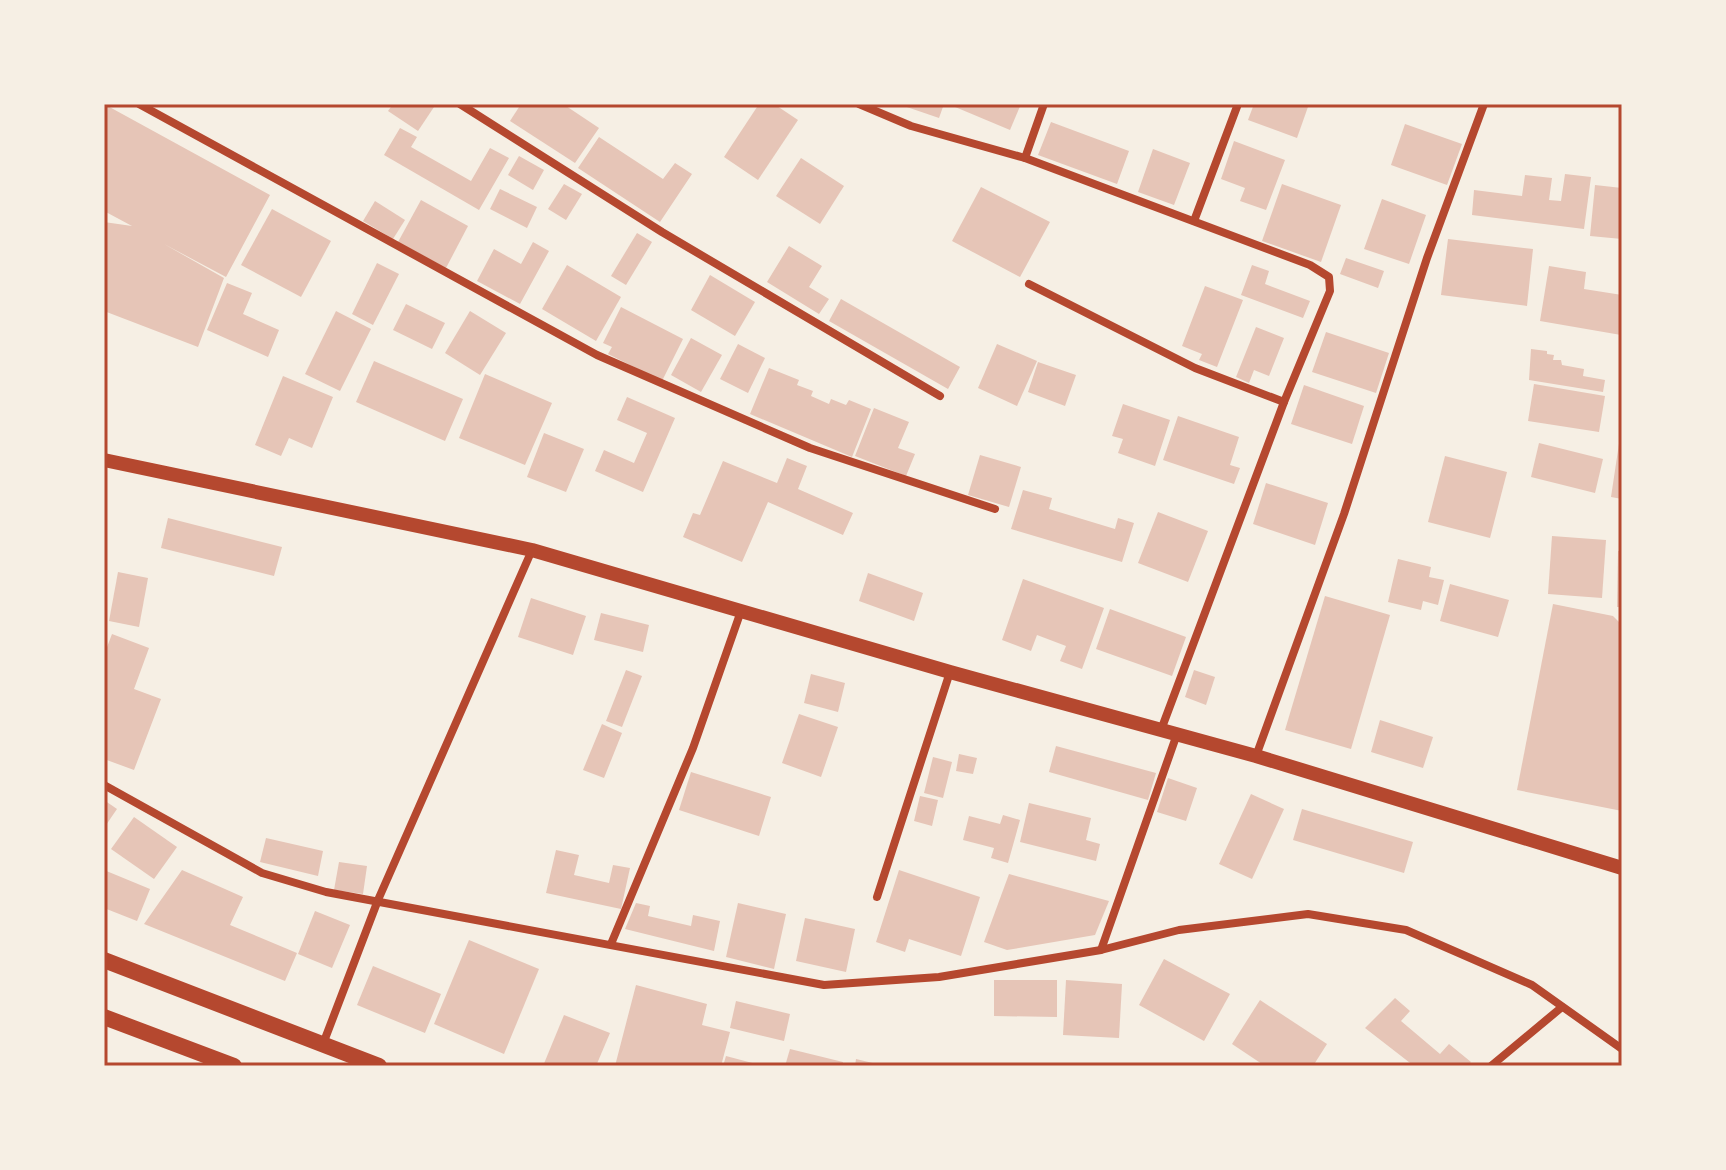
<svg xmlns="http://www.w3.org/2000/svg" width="1726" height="1170" font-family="Jost,sans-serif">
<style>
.building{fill:#e6c5b7}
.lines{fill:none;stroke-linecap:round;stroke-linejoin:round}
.minor{stroke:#b5482f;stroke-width:8}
.tertiary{stroke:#b5482f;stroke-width:14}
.secondary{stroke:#b5482f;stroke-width:16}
.neatline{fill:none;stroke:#b5482f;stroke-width:3}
</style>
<rect width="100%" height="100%" fill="#f6efe4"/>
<g class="building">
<polygon points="104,104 270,195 226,277 164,244 224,278 198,347 104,311 104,222 132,226 104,211"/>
<polygon points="393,104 436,104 418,131 388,111"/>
<polygon points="521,104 563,104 599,128 575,163 510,121"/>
<polygon points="759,104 774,104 798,120 758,180 724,157"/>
<polygon points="898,104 944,104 939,118"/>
<polygon points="948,104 1021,104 1010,130"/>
<polygon points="1254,104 1309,104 1297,138 1248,120"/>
<polygon points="1051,122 1129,151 1117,184 1038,155"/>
<polygon points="1405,124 1462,144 1447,185 1391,165"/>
<polygon points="400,128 417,137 411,147 471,181 490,148 509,158 479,210 384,155"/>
<polygon points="599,137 663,179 675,163 692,174 660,222 578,168"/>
<polygon points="1234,141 1285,160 1266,210 1240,201 1245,188 1221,179"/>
<polygon points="1153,149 1190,163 1174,205 1138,192"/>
<polygon points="519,156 544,170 533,190 508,175"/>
<polygon points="801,158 844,186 820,224 776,196"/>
<polygon points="1565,174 1591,177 1584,229 1472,215 1474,190 1522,196 1525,175 1552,178 1549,200 1561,201"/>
<polygon points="564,184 582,194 566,220 548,209"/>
<polygon points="1282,184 1341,205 1321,262 1262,241"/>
<polygon points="1595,185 1622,188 1622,239 1590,236"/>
<polygon points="981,187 1050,222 1020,277 952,241"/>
<polygon points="500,189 537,207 527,228 490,209"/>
<polygon points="1382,199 1426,215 1409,264 1364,249"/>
<polygon points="421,200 468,226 446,268 398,242"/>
<polygon points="375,201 405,220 393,239 363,221"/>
<polygon points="272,209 331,241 301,297 241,265"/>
<polygon points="637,233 652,242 626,285 611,276"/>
<polygon points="1448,239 1533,249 1527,306 1441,295"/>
<polygon points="533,242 549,251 520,304 477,281 494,249 521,264"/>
<polygon points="789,246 822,266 809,287 829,299 819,314 767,282"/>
<polygon points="1346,258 1384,271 1378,288 1340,274"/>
<polygon points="377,263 399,274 373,325 352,314"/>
<polygon points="567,265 621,297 596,341 542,309"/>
<polygon points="1252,265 1269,271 1265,284 1310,301 1303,318 1241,295"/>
<polygon points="1549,266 1586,272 1584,289 1622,295 1621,335 1540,321"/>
<polygon points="710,275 755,302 735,336 691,310"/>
<polygon points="227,283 252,293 243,314 279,330 268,357 207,330"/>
<polygon points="1205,286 1243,300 1217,367 1199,360 1202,354 1182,346"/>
<polygon points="841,299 960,367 948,389 829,321"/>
<polygon points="406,304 445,323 432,349 393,330"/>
<polygon points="621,307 683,339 662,381 608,354 612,347 603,343"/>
<polygon points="336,311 371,329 340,391 305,374"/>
<polygon points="470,311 506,333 480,375 445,353"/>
<polygon points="1256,327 1284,338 1269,376 1254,370 1249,383 1236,377"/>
<polygon points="1326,332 1389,353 1376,393 1312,372"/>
<polygon points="691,338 722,355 701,392 671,375"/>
<polygon points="738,344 765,358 748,393 720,379"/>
<polygon points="997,344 1037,361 1017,406 978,388"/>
<polygon points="1531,349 1547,351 1547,354 1554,355 1553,360 1561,360 1562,365 1584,369 1583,376 1605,380 1603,392 1529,380"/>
<polygon points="374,361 463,399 445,441 356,402"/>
<polygon points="1038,362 1076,375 1065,406 1028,392"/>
<polygon points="769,368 799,380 797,385 813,391 811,396 829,404 831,399 846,405 849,400 871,409 852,457 750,414"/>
<polygon points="485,374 552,403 525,465 459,438"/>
<polygon points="283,376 333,397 312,448 289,438 281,456 255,445"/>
<polygon points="1534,384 1605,396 1599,432 1528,421"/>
<polygon points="1304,385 1364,406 1352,444 1291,424"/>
<polygon points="627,397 675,418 643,492 595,471 604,450 634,463 647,433 617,420"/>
<polygon points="1123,404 1170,420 1155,466 1118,453 1123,439 1112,436"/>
<polygon points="874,408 909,422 898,448 915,454 906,476 855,456"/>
<polygon points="1178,416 1239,437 1230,465 1240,468 1234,484 1163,460"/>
<polygon points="544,433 584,449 566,492 527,477"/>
<polygon points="1620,437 1622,438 1622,499 1611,497"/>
<polygon points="1539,443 1603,459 1595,493 1531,477"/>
<polygon points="980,455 1021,467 1009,507 968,495"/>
<polygon points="1445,456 1507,472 1490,538 1428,522"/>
<polygon points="787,458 807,466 798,489 853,513 843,535 768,502 742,562 683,537 693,513 700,515 723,461 777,483"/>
<polygon points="1266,483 1328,503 1315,545 1253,524"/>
<polygon points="1023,490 1052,498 1049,509 1115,529 1118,518 1134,523 1122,562 1011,529"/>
<polygon points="1158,512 1208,531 1188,582 1138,563"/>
<polygon points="168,518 282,547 274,576 161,548"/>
<polygon points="1552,536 1606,540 1602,598 1548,594"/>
<polygon points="1618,551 1622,551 1622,607 1617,607"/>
<polygon points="1398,559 1431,567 1429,577 1444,580 1438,605 1423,601 1421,610 1388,602"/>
<polygon points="118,572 148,578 139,627 109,621"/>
<polygon points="868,573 923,593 914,621 859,601"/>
<polygon points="1023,579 1104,608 1082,669 1060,661 1066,646 1037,635 1031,651 1002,640"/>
<polygon points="1450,584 1509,600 1498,637 1440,621"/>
<polygon points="1325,596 1390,615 1351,749 1285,730"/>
<polygon points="531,598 586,616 573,655 518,637"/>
<polygon points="1553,604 1613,616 1622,625 1622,811 1517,790"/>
<polygon points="1110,609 1186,637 1172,676 1096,649"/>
<polygon points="601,613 649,625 643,652 594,640"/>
<polygon points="112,634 149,648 134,689 161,699 134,770 104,759 104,655"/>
<polygon points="626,670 642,676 622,727 606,721"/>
<polygon points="1194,670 1215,677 1206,705 1185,697"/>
<polygon points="811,674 845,683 838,712 804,703"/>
<polygon points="799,714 838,727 821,777 782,763"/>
<polygon points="1380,720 1433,737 1423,768 1371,752"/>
<polygon points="602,724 622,733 604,778 583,770"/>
<polygon points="1056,746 1156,773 1148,800 1049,772"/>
<polygon points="959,754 977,758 973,774 956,771"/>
<polygon points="933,757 952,762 943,798 924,793"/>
<polygon points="691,772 771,797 759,836 679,810"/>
<polygon points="1168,778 1197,788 1186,821 1157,812"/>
<polygon points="1251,794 1284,809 1252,879 1219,864"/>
<polygon points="920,796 938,800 932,826 914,821"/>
<polygon points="104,800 117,809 104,828"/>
<polygon points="1029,803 1091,818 1086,840 1100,844 1096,861 1020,842"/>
<polygon points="1302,809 1413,842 1404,873 1293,840"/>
<polygon points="1003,815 1020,820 1008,863 991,858 994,848 963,840 969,816 1000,824"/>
<polygon points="134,817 177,847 154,879 111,849"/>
<polygon points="266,838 323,851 318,876 260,862"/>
<polygon points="556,850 579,855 574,875 609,883 613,865 630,868 621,909 546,893"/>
<polygon points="339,862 367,866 363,894 334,890"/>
<polygon points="104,870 150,889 137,921 104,908"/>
<polygon points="182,870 243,897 230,925 297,953 285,981 144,924"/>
<polygon points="899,870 980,897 961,956 909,939 905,952 876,942"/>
<polygon points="1009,874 1109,901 1095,935 1007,950 984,942"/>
<polygon points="636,903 650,906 648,916 691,926 693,915 720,921 714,951 625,929"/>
<polygon points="738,903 786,914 774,969 726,957"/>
<polygon points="315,911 350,925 332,968 298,954"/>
<polygon points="805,918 855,929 846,972 796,961"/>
<polygon points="469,940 539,969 504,1054 434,1024"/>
<polygon points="1164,959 1230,994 1204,1041 1139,1005"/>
<polygon points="373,966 441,994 425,1033 357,1005"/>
<polygon points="994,980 1057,980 1057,1017 994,1016"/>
<polygon points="1066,980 1122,984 1119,1038 1063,1035"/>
<polygon points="636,985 707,1004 702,1025 730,1032 721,1066 615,1066"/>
<polygon points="1395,998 1410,1011 1401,1021 1440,1054 1449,1044 1471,1062 1467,1066 1414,1066 1365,1028"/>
<polygon points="1260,1000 1327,1044 1313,1066 1265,1066 1232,1044"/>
<polygon points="736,1001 790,1014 784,1041 730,1028"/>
<polygon points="564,1015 610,1033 596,1066 543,1066"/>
<polygon points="790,1049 843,1062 842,1066 785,1066"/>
<polygon points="726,1056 760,1065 760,1066 723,1066"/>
<polygon points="856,1059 881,1065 881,1066 855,1066"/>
</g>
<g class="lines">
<g class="minor">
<polyline points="139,104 597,355 810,448 995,509"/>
<polyline points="460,104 662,232 940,396"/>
<polyline points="859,104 911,126 1025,158 1310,265 1329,277 1330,291 1284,402 1161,730"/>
<polyline points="1025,158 1044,104"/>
<polyline points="1194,221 1238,104"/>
<polyline points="1029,284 1195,368 1284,402"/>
<polyline points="1256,756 1344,514 1427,258 1484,104"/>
<polyline points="104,785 262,873 326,892 824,985 939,977 1101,950 1179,930 1308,914 1406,930 1532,985 1622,1049"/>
<polyline points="877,897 950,672"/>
<polyline points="611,944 693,748 741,611"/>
<polyline points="1101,950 1177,734"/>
<polyline points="323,1044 378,900 532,550"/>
<polyline points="1491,1066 1562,1007"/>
</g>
<polyline class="tertiary" points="104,460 532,550 950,672 1256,756 1622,868"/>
<g class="secondary">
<polyline points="104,960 379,1066"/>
<polyline points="104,1017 234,1066"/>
</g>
</g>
<rect width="1726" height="1170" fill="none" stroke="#f6efe4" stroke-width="212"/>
<rect x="106" y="106" width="1514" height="958" class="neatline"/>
</svg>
